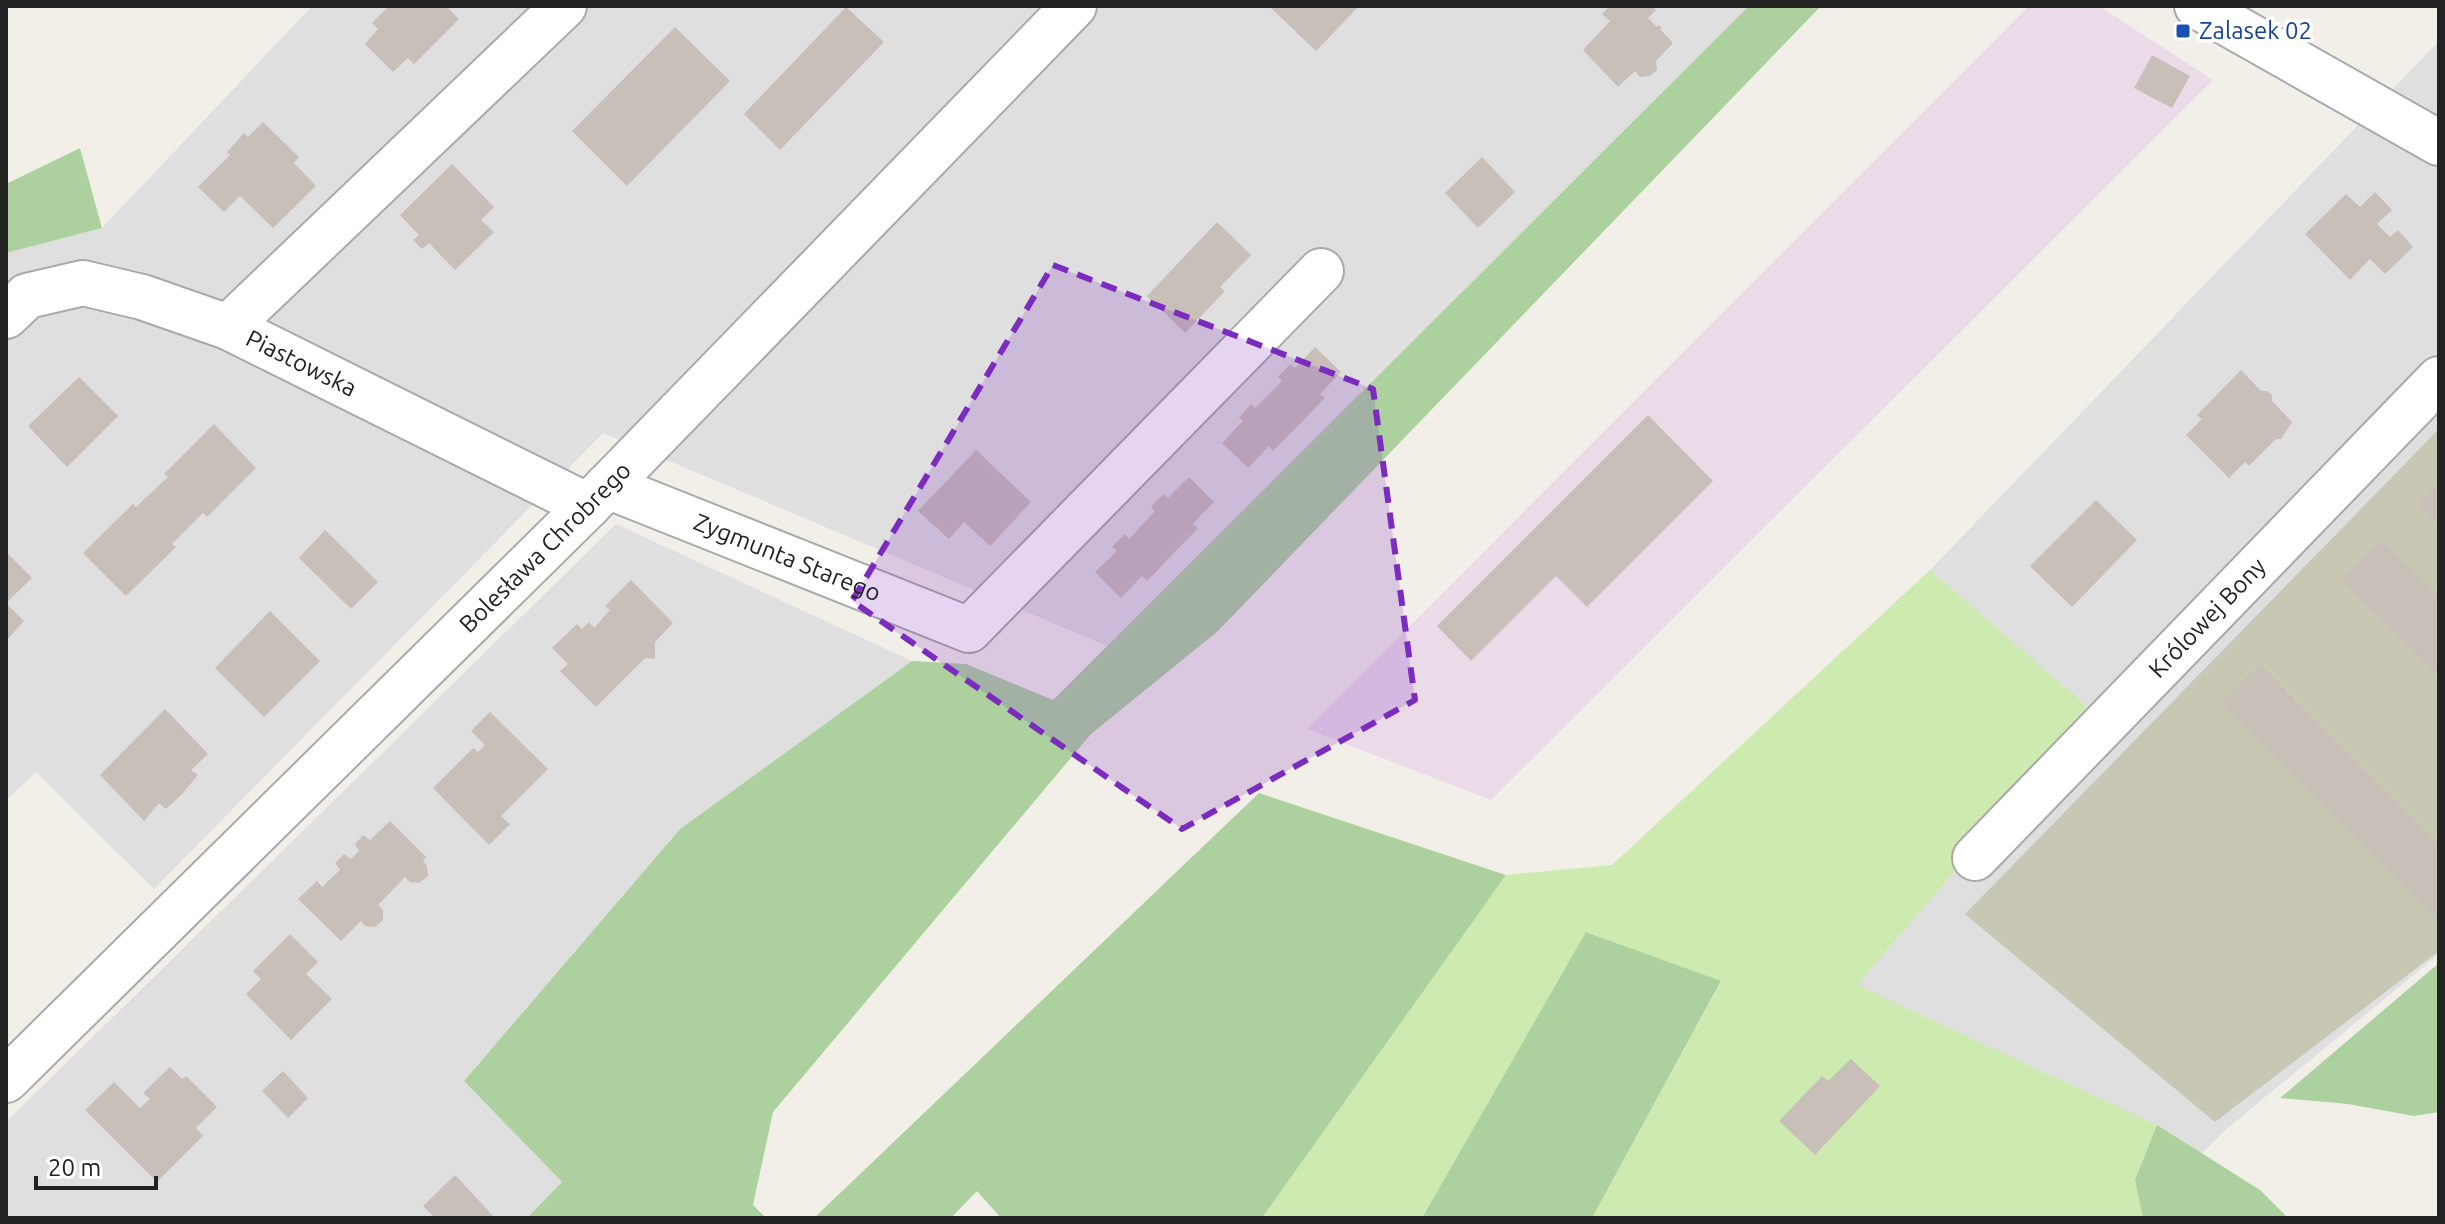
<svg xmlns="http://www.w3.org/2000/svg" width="2445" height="1224" font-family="Ubuntu,sans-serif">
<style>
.residential{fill:#e0dfdf}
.industrial{fill:#ebdbe8}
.construction{fill:#c7c7b4}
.grass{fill:#cdebb0}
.forest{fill:#add19e}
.building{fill:#c7bfb8}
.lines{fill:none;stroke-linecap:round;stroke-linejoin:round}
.minor-casing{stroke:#a9a9a9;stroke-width:48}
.minor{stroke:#fff;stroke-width:44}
.marked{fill:#7b2cbf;fill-opacity:0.2;stroke:#7b2cbf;stroke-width:6;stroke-dasharray:16 10;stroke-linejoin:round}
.transit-dot{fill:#1a4fb4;stroke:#fff;stroke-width:3}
.labels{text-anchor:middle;stroke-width:7;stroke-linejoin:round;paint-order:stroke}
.transit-label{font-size:24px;fill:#164399;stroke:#fff;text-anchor:start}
.street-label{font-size:24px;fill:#222;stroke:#fff}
</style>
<rect width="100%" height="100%" fill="#f2efe9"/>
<g class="residential">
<polygon points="312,6 1750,6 1107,646 603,433 154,889 36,772 6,800 6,253 102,228"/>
<polygon points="2439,41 2439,954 2224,1131 2139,1218 1643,1218 2091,711 1930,570"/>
<polygon points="616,524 912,661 680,829 464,1081 562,1182 527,1218 6,1218 6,1122"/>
</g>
<polygon class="industrial" points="2029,6 2099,6 2213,80 1491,800 1307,729"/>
<polygon class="construction" points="2439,429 2439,951 2215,1122 1965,914"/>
<polygon class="grass" points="1930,570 2092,711 1857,985 2157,1125 2135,1180 2143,1218 1592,1218 1721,982 1587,932 1422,1218 1262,1218 1506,875 1612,865"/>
<g class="forest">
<polygon points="1749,6 1821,6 1218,631 1091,734 773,1112 753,1205 766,1218 527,1218 562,1182 464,1081 680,829 912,661 966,664 1053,700"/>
<polygon points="80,148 102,228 6,253 6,184"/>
<polygon points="1259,793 1506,875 1262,1218 1001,1218 977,1191 951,1218 814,1218"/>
<polygon points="1586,932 1721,981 1592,1218 1422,1218"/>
<polygon points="2439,963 2439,1112 2414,1116 2348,1104 2280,1098"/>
<polygon points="2157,1125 2260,1190 2288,1218 2143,1218 2135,1180"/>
</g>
<g class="building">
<polygon points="389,6 446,6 459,19 414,64 408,58 393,72 365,44 378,29 372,23"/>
<polygon points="1269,6 1359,6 1316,51"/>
<polygon points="1610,6 1652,6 1656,10 1648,18 1657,27 1659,25 1662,28 1660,29 1673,43 1656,61 1657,70 1650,76 1640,77 1635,71 1618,87 1583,50 1610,21 1602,14"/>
<polygon points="846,7 884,42 780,150 744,114"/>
<polygon points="675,27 730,81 627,186 572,131"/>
<polygon points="2152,55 2190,76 2172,108 2134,88"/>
<polygon points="263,122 299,157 294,163 316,186 273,228 240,196 224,212 198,187 230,155 227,152 244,133 248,137"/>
<polygon points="1482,157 1515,192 1478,228 1445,193"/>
<polygon points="452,164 494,207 481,220 494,232 455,270 429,243 422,249 413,240 419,235 400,215"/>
<polygon points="2375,192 2392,210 2377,224 2390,237 2398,230 2413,247 2385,274 2370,259 2350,280 2305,234 2346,194 2360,207"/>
<polygon points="1217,222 1251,255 1220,287 1225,291 1185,333 1147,296"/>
<polygon points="1315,347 1341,372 1320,394 1325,398 1273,451 1269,446 1248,468 1222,443 1243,421 1239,417 1251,404 1255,408 1282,381 1278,377 1290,364 1295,368"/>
<polygon points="2241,370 2261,391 2267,391 2272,395 2272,401 2292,422 2281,439 2276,439 2249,466 2245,462 2229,478 2186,435 2202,419 2197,415"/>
<polygon points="79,377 118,416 67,467 28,426"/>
<polygon points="1648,415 1713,481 1587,607 1556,576 1471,661 1437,626"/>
<polygon points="214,424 256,468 207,517 203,513 172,544 176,547 126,596 83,553 133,504 136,507 168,477 164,474"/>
<polygon points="976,450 1031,502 990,546 964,522 949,539 918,511"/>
<polygon points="1189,477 1214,502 1193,524 1198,528 1172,555 1147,581 1142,576 1121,598 1095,572 1117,551 1112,547 1125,534 1129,539 1155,511 1151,507 1163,494 1168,498"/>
<polygon points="2439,483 2439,525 2418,504"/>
<polygon points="2096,500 2137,540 2072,607 2030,566"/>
<polygon points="325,530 378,582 351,609 299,558"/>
<polygon points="2381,540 2439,599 2439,676 2341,580"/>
<polygon points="6,552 32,578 6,603"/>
<polygon points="631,580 673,623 655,642 655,659 645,658 596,707 560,671 568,664 552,648 577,624 582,629 589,622 594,628 610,610 605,606"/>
<polygon points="6,603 24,621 6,641"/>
<polygon points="270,611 320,661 264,717 215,668"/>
<polygon points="2260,665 2439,845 2439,911 2434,916 2221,703"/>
<polygon points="165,709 208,754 191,770 198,775 182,794 166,809 159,803 144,821 100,775"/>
<polygon points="490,712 548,769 501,816 510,824 489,845 433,788 473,748 478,752 485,745 471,731"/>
<polygon points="390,821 426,857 423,861 427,866 428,876 419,883 410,882 405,877 378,905 383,910 383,920 375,927 365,926 361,921 341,941 298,899 317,881 322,887 340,870 335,863 344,854 351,859 359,851 355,844 363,835 370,840"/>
<polygon points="290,934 318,962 306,974 332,999 291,1040 246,994 261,979 253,971"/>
<polygon points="1851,1059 1880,1086 1815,1155 1779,1121 1822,1076 1828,1081"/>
<polygon points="170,1067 182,1079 186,1076 217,1107 196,1128 203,1136 157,1182 85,1110 114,1082 140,1108 150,1099 143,1093"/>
<polygon points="283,1071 308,1098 288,1118 262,1091"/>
<polygon points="455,1175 495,1218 435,1218 423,1206"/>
</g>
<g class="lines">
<defs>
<g id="minor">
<polyline points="2197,6 2439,143"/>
<path id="s1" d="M6 316 27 296 83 283 142 297 228 327 588 506"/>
<polyline points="228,327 564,6"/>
<path id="s2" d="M607 486 969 630 1321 271"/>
<path id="s3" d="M1975 858 2439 379"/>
<path id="s4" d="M6 1080 588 506 1074 6"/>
</g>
</defs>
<use href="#minor" class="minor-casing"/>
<use href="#minor" class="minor"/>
</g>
<path class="marked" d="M1053 265 1373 389 1415 700 1182 829 852 601Z"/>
<rect class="transit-dot" x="2175" y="23" width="16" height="16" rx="4"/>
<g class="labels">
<g class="transit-label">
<text x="2199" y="39">Zalasek 02</text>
</g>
<g class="street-label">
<text dy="8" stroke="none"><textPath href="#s1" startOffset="320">Piastowska</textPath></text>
<text dy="8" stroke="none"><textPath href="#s4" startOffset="758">Bolesława Chrobrego</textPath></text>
<text dy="8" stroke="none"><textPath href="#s2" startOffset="194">Zygmunta Starego</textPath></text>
<text dy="8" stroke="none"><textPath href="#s3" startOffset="334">Królowej Bony</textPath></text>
</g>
</g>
<rect width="2445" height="1224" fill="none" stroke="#222222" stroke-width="16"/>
<path d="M36 1176v12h120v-12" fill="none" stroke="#222222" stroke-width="4"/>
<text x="48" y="1176" font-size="24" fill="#222222" stroke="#ffffff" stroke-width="6" paint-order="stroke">20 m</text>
</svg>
